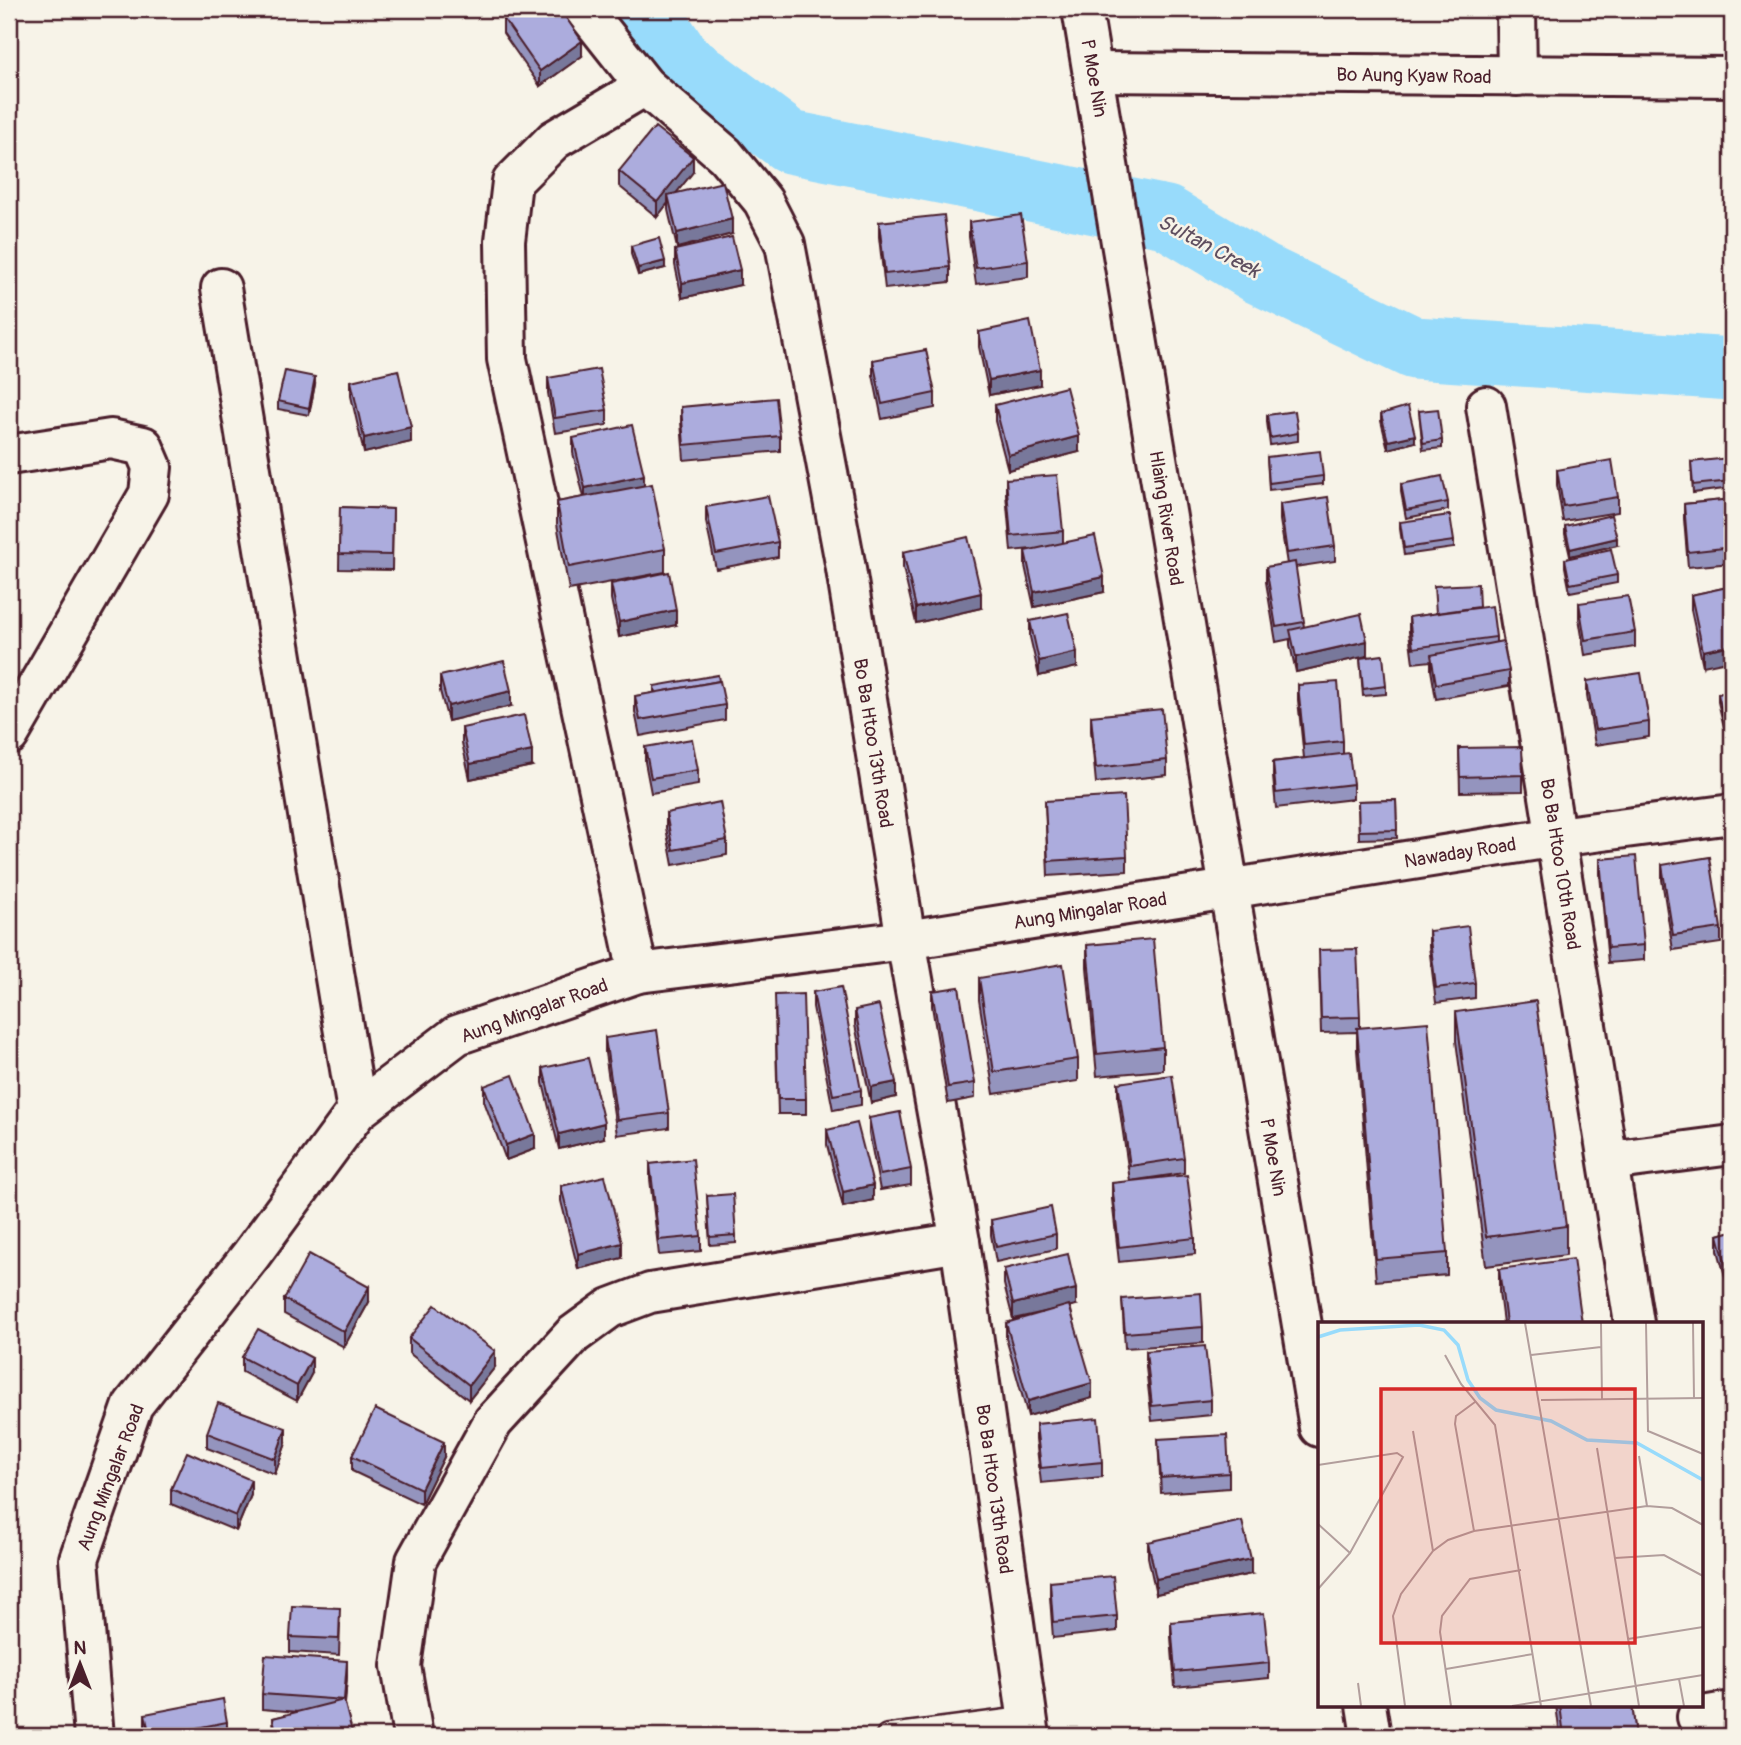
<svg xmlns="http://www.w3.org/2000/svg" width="1741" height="1745" font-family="Pangolin,sans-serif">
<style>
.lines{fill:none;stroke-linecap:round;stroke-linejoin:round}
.river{stroke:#98dbfb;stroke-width:63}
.service-casing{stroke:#4a1f2b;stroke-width:26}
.minor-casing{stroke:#4a1f2b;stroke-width:44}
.tertiary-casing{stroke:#4a1f2b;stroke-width:44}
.service{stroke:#f7f3e8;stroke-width:21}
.minor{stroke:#f7f3e8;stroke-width:38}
.tertiary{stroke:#f7f3e8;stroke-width:38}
.wall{fill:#9494be;stroke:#4a1f2b;stroke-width:2}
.shaded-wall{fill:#78789b;stroke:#4a1f2b;stroke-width:2}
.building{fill:#acacdd;stroke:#4a1f2b;stroke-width:2}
.labels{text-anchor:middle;stroke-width:5;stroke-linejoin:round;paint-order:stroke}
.street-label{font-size:19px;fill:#4a1f2b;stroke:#f7f3e8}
.water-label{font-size:21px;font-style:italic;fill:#5e4e5f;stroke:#f7f3e8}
.inset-river{fill:none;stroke:#98dbfb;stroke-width:3.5}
.inset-road{fill:none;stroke:#b29e9c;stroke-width:2}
.view{fill:#d62828;fill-opacity:0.15;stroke:#d62828;stroke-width:3.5}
.inset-edge{fill:none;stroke:#4a1f2b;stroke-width:3.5}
</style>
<rect width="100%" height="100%" fill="#f7f3e8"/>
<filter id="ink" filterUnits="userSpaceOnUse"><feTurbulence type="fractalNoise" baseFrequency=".0143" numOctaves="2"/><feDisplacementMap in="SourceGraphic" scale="14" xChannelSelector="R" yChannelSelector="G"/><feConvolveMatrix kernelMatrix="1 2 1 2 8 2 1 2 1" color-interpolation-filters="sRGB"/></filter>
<g filter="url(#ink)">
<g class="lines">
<polyline class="river" points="647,9 681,61 790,142 1166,217 1261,274 1414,348 1732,369"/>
<defs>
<polyline id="service" points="887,1736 1027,1718"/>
<g id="minor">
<polyline points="584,9 645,86 725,155 763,201 785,244 845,563 906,940 960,1242 1030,1736"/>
<polyline points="1516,9 1517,76"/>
<polyline points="1095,72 1732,77"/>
<polyline points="221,288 357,1111"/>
<polyline points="1486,406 1634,1323"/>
<polyline points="9,455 111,439 143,446 152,467 149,494 9,735"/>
<polyline points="638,973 507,359 505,241 512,182 554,140 645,86"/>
<polyline points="1609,1161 1732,1145"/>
<polyline points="1697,1717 1732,1711"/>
<polyline points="94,1736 79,1559 133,1405 251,1255 357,1111 457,1035 638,973 906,940 1557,837 1732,814"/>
<polyline points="413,1736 401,1666 416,1561 493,1422 573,1335 610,1308 650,1293 960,1242"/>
</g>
<g id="tertiary">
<polyline points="1082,9 1319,1427"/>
<polyline points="1366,1705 1371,1736"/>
</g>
</defs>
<use href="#service" class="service-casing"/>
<use href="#minor" class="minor-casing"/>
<use href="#tertiary" class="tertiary-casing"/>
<use href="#service" class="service"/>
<use href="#minor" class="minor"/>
<use href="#tertiary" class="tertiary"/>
</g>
<g class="wall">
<polygon points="503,18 582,56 540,86 503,33"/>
<polygon points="619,171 693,172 676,193 732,234 677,248 668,210 668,203 657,217 619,186"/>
<polygon points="879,222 950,267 950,282 885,289 879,237"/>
<polygon points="969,222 1028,261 1028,277 976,284 969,237"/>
<polygon points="631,246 665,268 638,275 631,254"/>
<polygon points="675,250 740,285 682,298 675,265"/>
<polygon points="979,332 1040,385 989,395 979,347"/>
<polygon points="873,360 935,393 935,408 882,419 873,375"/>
<polygon points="548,378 607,410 607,425 555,433 548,393"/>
<polygon points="351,381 411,442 364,453 351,396"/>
<polygon points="315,384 309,415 278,409 278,401"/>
<polygon points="995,405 1079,452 1008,470 995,421"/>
<polygon points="681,407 780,436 780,451 684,460 681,422"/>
<polygon points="1419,411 1442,440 1442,448 1423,450"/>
<polygon points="1381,414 1415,442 1388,449 1381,421"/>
<polygon points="1267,415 1298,433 1298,441 1270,445 1267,422"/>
<polygon points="573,438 644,485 665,549 665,572 569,590 557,524 557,502 584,497 573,453"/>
<polygon points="1267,457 1323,476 1323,484 1269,490"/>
<polygon points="1691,462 1731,481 1731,488 1693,493"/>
<polygon points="1557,470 1618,497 1618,512 1563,521 1557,485"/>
<polygon points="1006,479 1063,531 1063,543 1104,592 1034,607 1025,566 1025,551 1032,549 1011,551 1006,494"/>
<polygon points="1401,484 1448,502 1448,510 1406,518 1401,492"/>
<polygon points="1732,499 1732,563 1688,567 1684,519 1684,504"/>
<polygon points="1280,504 1335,546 1335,561 1295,567 1304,627 1367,656 1296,672 1290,645 1290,639 1276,642 1266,582 1266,567 1287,564 1280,520"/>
<polygon points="340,507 393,509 392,570 339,569"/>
<polygon points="706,507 778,542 778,557 716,569 706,522"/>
<polygon points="1400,522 1454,541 1454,548 1404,555 1400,529"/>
<polygon points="1565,526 1617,545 1570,556 1565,534"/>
<polygon points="903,552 981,608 916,623 903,568"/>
<polygon points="1565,559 1617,575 1617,583 1570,592 1565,567"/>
<polygon points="611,584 676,625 619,637 611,599"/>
<polygon points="1732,586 1703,666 1691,610 1691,595"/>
<polygon points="1579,603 1635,632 1635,647 1585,655 1579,618"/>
<polygon points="1479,607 1496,637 1496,643 1509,671 1509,686 1436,699 1431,670 1431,661 1413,663 1409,632 1409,617"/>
<polygon points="1030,621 1077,667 1039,676 1030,637"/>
<polygon points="1360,658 1386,686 1386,694 1363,696"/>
<polygon points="440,676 511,706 448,721 440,691"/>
<polygon points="1587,681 1649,722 1649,737 1595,745 1587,696"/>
<polygon points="1298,685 1343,741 1343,753 1353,784 1353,799 1276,808 1273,777 1273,762 1304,758 1298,700"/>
<polygon points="654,686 725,705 725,720 640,736 635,712 635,696 654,693"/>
<polygon points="1732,691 1724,727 1718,702 1718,694"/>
<polygon points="1091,716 1167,760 1167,775 1096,783 1091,731"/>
<polygon points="1732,727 1732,762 1731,762 1726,736 1726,728"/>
<polygon points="462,728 532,766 470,779 462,743"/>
<polygon points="645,747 698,770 698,785 651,793 645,762"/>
<polygon points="1459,748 1523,775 1523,791 1460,792"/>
<polygon points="1396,800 1397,838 1359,839 1358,801"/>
<polygon points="1045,801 1127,856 1127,871 1048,876"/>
<polygon points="666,813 727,840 727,855 673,865 666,828"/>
<polygon points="1600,859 1644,945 1644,960 1608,963 1600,874"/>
<polygon points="1662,865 1721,928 1721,943 1673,950 1662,880"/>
<polygon points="1429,931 1475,983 1475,998 1436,1003 1429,946"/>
<polygon points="1087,945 1163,1047 1163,1070 1097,1076 1087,967"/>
<polygon points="1319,966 1360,1017 1360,1027 1447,1253 1447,1275 1376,1281 1357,1050 1357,1032 1321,1033"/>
<polygon points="979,978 1078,1059 1078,1081 994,1094 979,1000"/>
<polygon points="932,991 975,1083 975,1098 948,1103 932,1006"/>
<polygon points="813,992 861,1090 861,1105 833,1110 813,1007"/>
<polygon points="775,1010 806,1099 806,1114 778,1114"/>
<polygon points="855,1010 896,1097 871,1103 855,1025"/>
<polygon points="1456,1012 1566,1226 1566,1255 1486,1266 1456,1041"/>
<polygon points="605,1038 669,1113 669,1128 617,1135 605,1053"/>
<polygon points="543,1068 604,1138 559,1149 543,1083"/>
<polygon points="1118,1083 1184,1158 1184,1173 1130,1181 1118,1098"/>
<polygon points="484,1086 535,1149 506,1160 484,1101"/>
<polygon points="869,1118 911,1169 911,1185 880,1190 869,1133"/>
<polygon points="827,1130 873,1200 843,1207 827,1145"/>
<polygon points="650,1164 701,1236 701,1251 659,1255 650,1179"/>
<polygon points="1112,1183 1195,1238 1195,1254 1119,1262 1112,1199"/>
<polygon points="561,1186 622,1258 578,1269 561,1201"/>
<polygon points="707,1196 736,1235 736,1243 710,1245"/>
<polygon points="991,1220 1056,1234 1056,1249 996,1262 991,1235"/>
<polygon points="1732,1231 1732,1300 1732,1278 1726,1280 1718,1250 1718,1235"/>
<polygon points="1004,1269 1076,1305 1070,1306 1092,1398 1028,1416 1006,1338 1006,1323 1053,1310 1013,1319 1004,1284"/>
<polygon points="1499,1269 1582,1323 1503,1323 1499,1292"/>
<polygon points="284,1299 369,1302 344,1347 284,1314"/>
<polygon points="1122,1299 1203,1327 1203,1343 1125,1348"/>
<polygon points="409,1338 495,1367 469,1400 409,1353"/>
<polygon points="1146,1351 1211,1400 1211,1415 1152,1421 1146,1367"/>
<polygon points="242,1357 312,1373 297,1401 242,1372"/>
<polygon points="1036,1424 1102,1462 1102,1477 1041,1483 1036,1439"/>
<polygon points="207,1433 286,1443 275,1474 207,1448"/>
<polygon points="1158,1439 1229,1473 1229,1488 1161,1493"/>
<polygon points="352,1456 444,1457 421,1504 352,1471"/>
<polygon points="171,1489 251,1495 236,1531 171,1504"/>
<polygon points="1148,1542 1251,1574 1156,1594 1148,1557"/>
<polygon points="1050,1582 1117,1616 1117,1631 1053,1638 1050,1597"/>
<polygon points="1171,1622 1269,1663 1269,1678 1175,1687 1171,1637"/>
<polygon points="340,1624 339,1655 290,1652 290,1637"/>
<polygon points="347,1676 345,1704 353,1736 274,1736 273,1718 299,1712 262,1709 262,1694"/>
<polygon points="1556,1705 1632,1705 1636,1736 1560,1736"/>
<polygon points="145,1714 227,1722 227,1736 147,1736 145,1729"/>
</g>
<g class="shaded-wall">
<polygon points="582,41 582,56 540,86 540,71"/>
<polygon points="693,157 693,172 669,202 668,195 668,203 657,217 657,202"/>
<polygon points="732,219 732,234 677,248 677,233"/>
<polygon points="665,261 665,268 638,275 638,268"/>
<polygon points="740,270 740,285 682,298 682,283"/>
<polygon points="1040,370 1040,385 989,395 989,380"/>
<polygon points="315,377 315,384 309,415 309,408"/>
<polygon points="411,427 411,442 364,453 364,438"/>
<polygon points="1415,435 1415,442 1388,449 1388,441"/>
<polygon points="1079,436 1079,452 1008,470 1008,455"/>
<polygon points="644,475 644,490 585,503 585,488"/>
<polygon points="1617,538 1617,545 1570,556 1570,549"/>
<polygon points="1104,577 1104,592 1034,607 1034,592"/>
<polygon points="981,593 981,608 916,623 916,608"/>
<polygon points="676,610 676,625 619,637 619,622"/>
<polygon points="1367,641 1367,656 1296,672 1296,657"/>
<polygon points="1732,645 1732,660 1703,666 1703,651"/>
<polygon points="1077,652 1077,667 1039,676 1039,661"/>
<polygon points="511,691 511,706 448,721 448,706"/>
<polygon points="1732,718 1732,725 1724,727 1724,720"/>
<polygon points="532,751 532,766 470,779 470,764"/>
<polygon points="896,1082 896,1097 871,1103 871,1087"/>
<polygon points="604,1123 604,1138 559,1149 559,1134"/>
<polygon points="535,1134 535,1149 506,1160 506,1145"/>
<polygon points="873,1185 873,1200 843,1207 843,1192"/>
<polygon points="622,1243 622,1258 578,1269 578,1254"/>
<polygon points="1732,1263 1732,1278 1726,1280 1726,1265"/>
<polygon points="369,1287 369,1302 344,1347 344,1332"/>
<polygon points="1076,1289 1076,1305 1013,1319 1013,1304"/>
<polygon points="495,1351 495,1367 469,1400 469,1385"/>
<polygon points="312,1358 312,1373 297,1401 297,1386"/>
<polygon points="1092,1383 1092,1398 1028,1416 1028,1401"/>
<polygon points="286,1428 286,1443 275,1474 275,1459"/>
<polygon points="444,1442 444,1457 421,1504 421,1489"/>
<polygon points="251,1480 251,1495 236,1531 236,1516"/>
<polygon points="1251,1559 1251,1574 1156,1594 1156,1579"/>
<polygon points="347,1661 347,1676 344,1715 344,1700"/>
</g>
<g class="building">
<polygon points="517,9 560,9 582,41 540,71 503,18"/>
<polygon points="655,127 693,157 657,202 619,171"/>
<polygon points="723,182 732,219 677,233 668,195"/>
<polygon points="944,215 950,267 885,274 879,222"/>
<polygon points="1021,215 1028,261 976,268 969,222"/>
<polygon points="732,237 740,270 682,283 675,250"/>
<polygon points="659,238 665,261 638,268 631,246"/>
<polygon points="1030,321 1040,370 989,380 979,332"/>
<polygon points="926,350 935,393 882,404 873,360"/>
<polygon points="599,369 607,410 555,418 548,378"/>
<polygon points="398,370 411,427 364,438 351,381"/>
<polygon points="285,371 315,377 309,408 278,401"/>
<polygon points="1066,387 1079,436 1008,455 995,405"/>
<polygon points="776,398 780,436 684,445 681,407"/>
<polygon points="1408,406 1415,435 1388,441 1381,414"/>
<polygon points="1438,409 1442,440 1423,443 1419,411"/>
<polygon points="1295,411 1298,433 1270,438 1267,415"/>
<polygon points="632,425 644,475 585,488 573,438"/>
<polygon points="1320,451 1323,476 1269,483 1267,457"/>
<polygon points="1729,458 1731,481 1693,485 1691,462"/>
<polygon points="1612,460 1618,497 1563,506 1557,470"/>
<polygon points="1057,475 1063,531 1011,536 1006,479"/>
<polygon points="1442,476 1448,502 1406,510 1401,484"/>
<polygon points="652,484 665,549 569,567 557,502"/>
<polygon points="768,496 778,542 716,554 706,507"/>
<polygon points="1328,497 1335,546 1287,553 1280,504"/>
<polygon points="1732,499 1732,547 1688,552 1684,504"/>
<polygon points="340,507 393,509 392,555 339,554"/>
<polygon points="1450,515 1454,541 1404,548 1400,522"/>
<polygon points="1611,515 1617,538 1570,549 1565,526"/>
<polygon points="1095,536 1104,577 1034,592 1025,551"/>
<polygon points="968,537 981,593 916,608 903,552"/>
<polygon points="1611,549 1617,575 1570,584 1565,559"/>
<polygon points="1295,562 1304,622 1276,627 1266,567"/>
<polygon points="669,572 676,610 619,622 611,584"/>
<polygon points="1478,584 1479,607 1436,613 1434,586"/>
<polygon points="1732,586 1732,645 1703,651 1691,595"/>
<polygon points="1628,596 1635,632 1585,640 1579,603"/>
<polygon points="1492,606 1496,637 1413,648 1409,617"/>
<polygon points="1068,613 1077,652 1039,661 1030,621"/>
<polygon points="1361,614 1367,641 1296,657 1290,630"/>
<polygon points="1503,641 1509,671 1436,684 1431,655"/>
<polygon points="1383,655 1386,686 1363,689 1360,658"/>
<polygon points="504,661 511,691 448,706 440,676"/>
<polygon points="1641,673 1649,722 1595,730 1587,681"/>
<polygon points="718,675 719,681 655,693 654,686"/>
<polygon points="720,681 725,705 640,720 635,696"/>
<polygon points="1338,682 1343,741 1304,745 1298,685"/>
<polygon points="1732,691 1732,718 1724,720 1718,694"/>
<polygon points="1162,709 1167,760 1096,768 1091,716"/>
<polygon points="524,715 532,751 470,764 462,728"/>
<polygon points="1732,727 1732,754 1731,754 1726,728"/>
<polygon points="692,739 698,770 651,778 645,747"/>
<polygon points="1522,747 1523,775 1460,777 1459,748"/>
<polygon points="1349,753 1353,784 1276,793 1273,762"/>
<polygon points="1124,796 1127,856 1048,861 1045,801"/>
<polygon points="1396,800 1397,830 1359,831 1358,801"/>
<polygon points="720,802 727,840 673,850 666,813"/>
<polygon points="1636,856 1644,945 1608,948 1600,859"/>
<polygon points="1710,857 1721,928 1673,935 1662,865"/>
<polygon points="1468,926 1475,983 1436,988 1429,931"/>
<polygon points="1153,939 1163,1047 1097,1054 1087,945"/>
<polygon points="1357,949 1360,1017 1321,1018 1319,950"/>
<polygon points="1063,964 1078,1059 994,1072 979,978"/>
<polygon points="841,987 861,1090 833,1095 813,992"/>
<polygon points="959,987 975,1083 948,1087 932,991"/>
<polygon points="803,994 806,1099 778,1099 775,995"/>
<polygon points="1536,1001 1566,1226 1486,1237 1456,1012"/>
<polygon points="879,1005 896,1082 871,1087 855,1010"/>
<polygon points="1428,1022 1447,1253 1376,1259 1357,1028"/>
<polygon points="657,1030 669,1113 617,1120 605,1038"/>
<polygon points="588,1058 604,1123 559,1134 543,1068"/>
<polygon points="513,1075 535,1134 506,1145 484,1086"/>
<polygon points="1172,1075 1184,1158 1130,1166 1118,1083"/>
<polygon points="900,1112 911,1169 880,1175 869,1118"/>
<polygon points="857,1123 873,1185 843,1192 827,1130"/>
<polygon points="693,1159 701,1236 659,1240 650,1164"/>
<polygon points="1187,1175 1195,1238 1119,1247 1112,1183"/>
<polygon points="605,1176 622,1243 578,1254 561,1186"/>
<polygon points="733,1194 736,1235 710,1237 707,1196"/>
<polygon points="1051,1207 1056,1234 996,1247 991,1220"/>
<polygon points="1732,1231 1732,1263 1726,1265 1718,1235"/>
<polygon points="309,1254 369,1287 344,1332 284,1299"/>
<polygon points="1068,1254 1076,1289 1013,1304 1004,1269"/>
<polygon points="1573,1259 1582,1323 1506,1323 1499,1269"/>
<polygon points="1201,1293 1203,1327 1125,1333 1122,1299"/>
<polygon points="435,1305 495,1351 469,1385 409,1338"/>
<polygon points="1069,1305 1092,1383 1028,1401 1006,1323"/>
<polygon points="258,1329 312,1358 297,1386 242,1357"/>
<polygon points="1205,1346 1211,1400 1152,1406 1146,1351"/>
<polygon points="218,1403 286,1428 275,1459 207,1433"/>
<polygon points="375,1409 444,1442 421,1489 352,1456"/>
<polygon points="1098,1418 1102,1462 1041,1468 1036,1424"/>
<polygon points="1227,1435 1229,1473 1161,1478 1158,1439"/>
<polygon points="187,1452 251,1480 236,1516 171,1489"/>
<polygon points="1242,1521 1251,1559 1156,1579 1148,1542"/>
<polygon points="1113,1576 1117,1616 1053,1622 1050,1582"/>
<polygon points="292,1606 340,1608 339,1639 290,1637"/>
<polygon points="1264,1613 1269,1663 1175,1672 1171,1622"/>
<polygon points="265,1655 347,1661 344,1700 353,1736 277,1736 273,1718 344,1700 262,1694"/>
<polygon points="223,1699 227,1722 155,1736 150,1736 145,1714"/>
<polygon points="1560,1705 1632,1705 1636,1736 1564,1736"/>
<polygon points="1273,1729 1275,1736 1237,1736"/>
</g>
</g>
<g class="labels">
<g class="street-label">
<text transform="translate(1414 75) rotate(1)" y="7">Bo Aung Kyaw Road</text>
<text transform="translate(1095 78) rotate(80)" y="7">P Moe Nin</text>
<text transform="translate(1167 518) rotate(81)" y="7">Hlaing River Road</text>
<text transform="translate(874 743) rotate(81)" y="7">Bo Ba Htoo 13th Road</text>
<text transform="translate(1460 852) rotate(-9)" y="7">Nawaday Road</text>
<text transform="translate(1561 864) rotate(81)" y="7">Bo Ba Htoo 10th Road</text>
<text transform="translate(1090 910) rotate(-9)" y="7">Aung Mingalar Road</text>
<text transform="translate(534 1010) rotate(-20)" y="7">Aung Mingalar Road</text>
<text transform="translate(1274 1157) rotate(80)" y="7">P Moe Nin</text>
<text transform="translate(110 1477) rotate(-69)" y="7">Aung Mingalar Road</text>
<text transform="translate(995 1489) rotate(82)" y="7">Bo Ba Htoo 13th Road</text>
</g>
<g class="water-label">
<text transform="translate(1209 246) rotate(28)" y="7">Sultan Creek</text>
</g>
</g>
<g transform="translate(1318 1322)">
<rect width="385" height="385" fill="#f7f3e8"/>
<path class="inset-river" d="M0 15 22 8 101 3 126 8 140 23 150 58 162 76 178 88 233 99 269 118 319 121 385 158"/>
<path class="inset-road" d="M207 1 273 384M283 1 284 78M328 1 330 109 385 132M375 1 376 76M127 33 143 62 177 103 223 384M213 33 283 25M223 78 385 76M95 109 115 229M279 126 321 384M321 134 329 184M0 143 79 131 85 135 32 231 0 267M0 202 32 231M156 209 137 102 138 94 157 80M297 236 346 233 385 254M310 317 385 305M128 347 215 332M361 357 366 384M40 361 43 384M87 384 75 294 83 272 115 229 130 218 156 209 329 184 354 186 385 203M133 384 122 310 124 294 152 257 203 248M194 384 385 353"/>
<path class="view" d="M63 67H317V321H63Z"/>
<rect width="385" height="385" class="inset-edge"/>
</g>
<rect width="1741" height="1745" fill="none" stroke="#f7f3e8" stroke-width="35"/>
<rect x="18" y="18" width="1706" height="1710" fill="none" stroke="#4a1f2b" stroke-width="2.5" filter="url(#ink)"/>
<g transform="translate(80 1664)" stroke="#f7f3e8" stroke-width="5" paint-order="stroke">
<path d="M0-5L12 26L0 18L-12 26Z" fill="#4a1f2b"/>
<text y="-10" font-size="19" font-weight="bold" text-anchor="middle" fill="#4a1f2b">N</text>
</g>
</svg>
